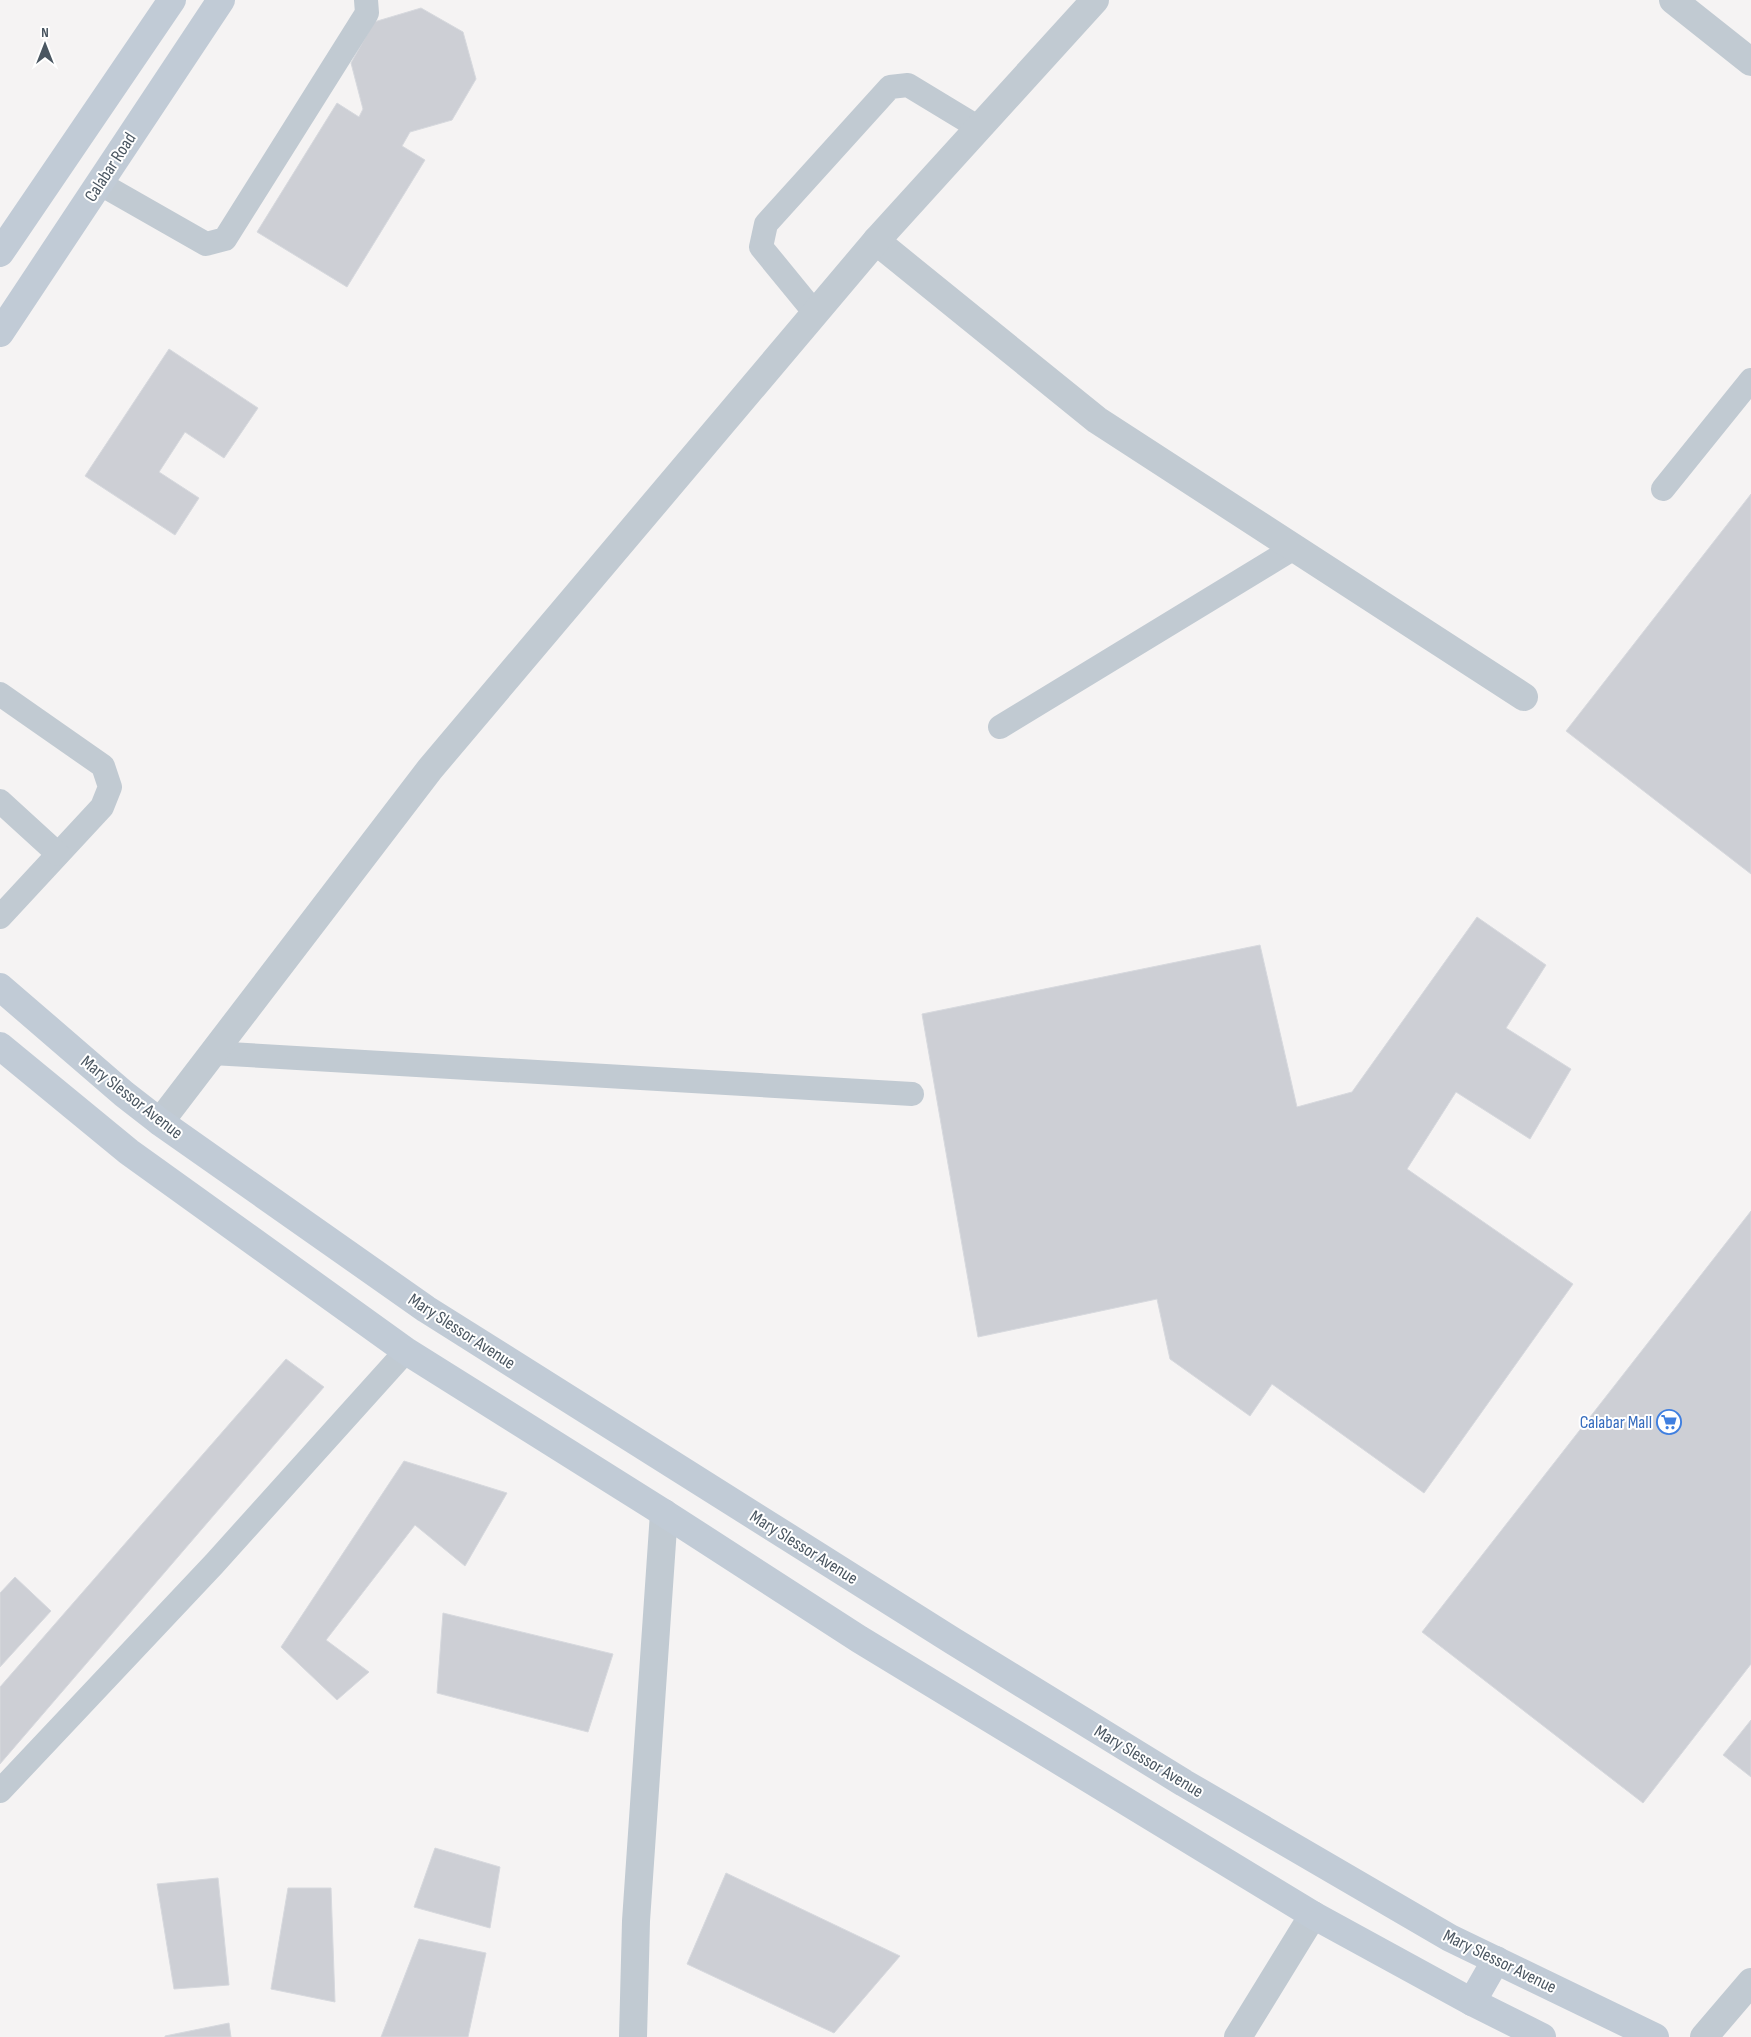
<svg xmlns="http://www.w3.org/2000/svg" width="1751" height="2037" font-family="'Sofia Sans Condensed',sans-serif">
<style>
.building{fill:#cdcfd5;stroke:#d7d9de}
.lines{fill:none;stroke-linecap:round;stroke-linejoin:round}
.service{stroke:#c1cad2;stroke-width:24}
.minor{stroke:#c1cad2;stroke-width:28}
.secondary{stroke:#c1cbd6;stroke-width:28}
.labels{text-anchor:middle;stroke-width:4;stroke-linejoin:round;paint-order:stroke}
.street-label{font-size:18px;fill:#4a5661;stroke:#fff}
.shop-label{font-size:18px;fill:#366cbe;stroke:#fff;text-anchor:end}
</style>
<rect width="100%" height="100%" fill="#f5f3f3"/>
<g class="building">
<polygon points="421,8 463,32 476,79 452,120 410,132 402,146 425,160 347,287 257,232 337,103 359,117 363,109 351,63 374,22"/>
<polygon points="169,349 258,408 224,458 185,432 159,472 199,498 175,535 85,476"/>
<polygon points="1751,494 1751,874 1566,731"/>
<polygon points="1477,917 1546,965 1506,1028 1571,1069 1530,1139 1456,1092 1407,1169 1573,1284 1424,1493 1272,1384 1250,1416 1170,1359 1157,1299 978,1337 922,1014 1260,945 1297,1107 1352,1092"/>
<polygon points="1751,1211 1751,1664 1643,1803 1422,1632"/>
<polygon points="286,1359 324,1387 0,1764 0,1687"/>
<polygon points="404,1461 507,1493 465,1566 415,1525 326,1640 369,1672 337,1700 281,1647"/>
<polygon points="15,1577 51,1611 0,1667 0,1593"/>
<polygon points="443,1613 613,1654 588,1732 437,1693"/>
<polygon points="1751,1720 1751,1777 1723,1755"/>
<polygon points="435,1848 500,1867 490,1928 414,1907"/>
<polygon points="726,1873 900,1956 834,2033 687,1964"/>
<polygon points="218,1878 229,1985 174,1989 157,1884"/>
<polygon points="288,1888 331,1888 335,2002 271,1989"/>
<polygon points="419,1939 486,1953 468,2037 381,2037"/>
<polygon points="229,2023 231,2037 165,2037 165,2036"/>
</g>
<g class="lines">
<g class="service">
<polyline points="99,183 206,244 225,239 367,13 366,0"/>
<polyline points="815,313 761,247 766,224 890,87 908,85 979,128"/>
<polyline points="1663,489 1751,380"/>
<polyline points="0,694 103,766 110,787 102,807 0,917"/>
<polyline points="1000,727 1294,548"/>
<polyline points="0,801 58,854"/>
<polyline points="212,1053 912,1094"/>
<polyline points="0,1791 214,1564 406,1351"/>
</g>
<g class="minor">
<polyline points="1673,0 1751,62"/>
<polyline points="876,241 1097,420 1524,697"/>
<polyline points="160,1122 430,769 876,241 1095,0"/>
<polyline points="633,2037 636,1921 664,1513"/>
<polyline points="1238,2037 1313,1915"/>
<polyline points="1704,2037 1751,1982"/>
</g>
<g class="secondary">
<polyline points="0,253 172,0"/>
<polyline points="0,333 221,0"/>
<polyline points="0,987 124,1094 160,1122 426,1309 953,1641 1184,1783 1450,1938 1655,2037"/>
<polyline points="0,1046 129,1152 406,1351 664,1513 859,1639 1313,1915 1472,2002 1542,2037"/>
<polyline points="1472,2002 1496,1960"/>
</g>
</g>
<defs>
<symbol id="supermarket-ring" viewBox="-11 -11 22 22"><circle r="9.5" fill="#fff" stroke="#3f7fe0" stroke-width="1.5"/><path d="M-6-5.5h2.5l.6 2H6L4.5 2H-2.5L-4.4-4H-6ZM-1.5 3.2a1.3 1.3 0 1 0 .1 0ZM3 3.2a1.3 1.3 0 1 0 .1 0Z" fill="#3f7fe0"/></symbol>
</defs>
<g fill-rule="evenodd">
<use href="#supermarket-ring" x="1655" y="1408" width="28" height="28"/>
</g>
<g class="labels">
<g class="street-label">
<text transform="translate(110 167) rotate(-57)" y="6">Calabar Road</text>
<text transform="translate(132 1097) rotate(38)" y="6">Mary Slessor Avenue</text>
<text transform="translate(462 1331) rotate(33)" y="6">Mary Slessor Avenue</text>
<text transform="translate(804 1547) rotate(32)" y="6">Mary Slessor Avenue</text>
<text transform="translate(1149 1761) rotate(31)" y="6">Mary Slessor Avenue</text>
<text transform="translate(1500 1961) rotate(26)" y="6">Mary Slessor Avenue</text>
</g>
<g class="shop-label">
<text x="1652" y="1428">Calabar Mall</text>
</g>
</g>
<g transform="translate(45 45)" stroke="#ffffff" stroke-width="4" paint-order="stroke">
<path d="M0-4L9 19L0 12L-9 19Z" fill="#4a5661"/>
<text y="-8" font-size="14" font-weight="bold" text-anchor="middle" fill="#4a5661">N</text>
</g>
</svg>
